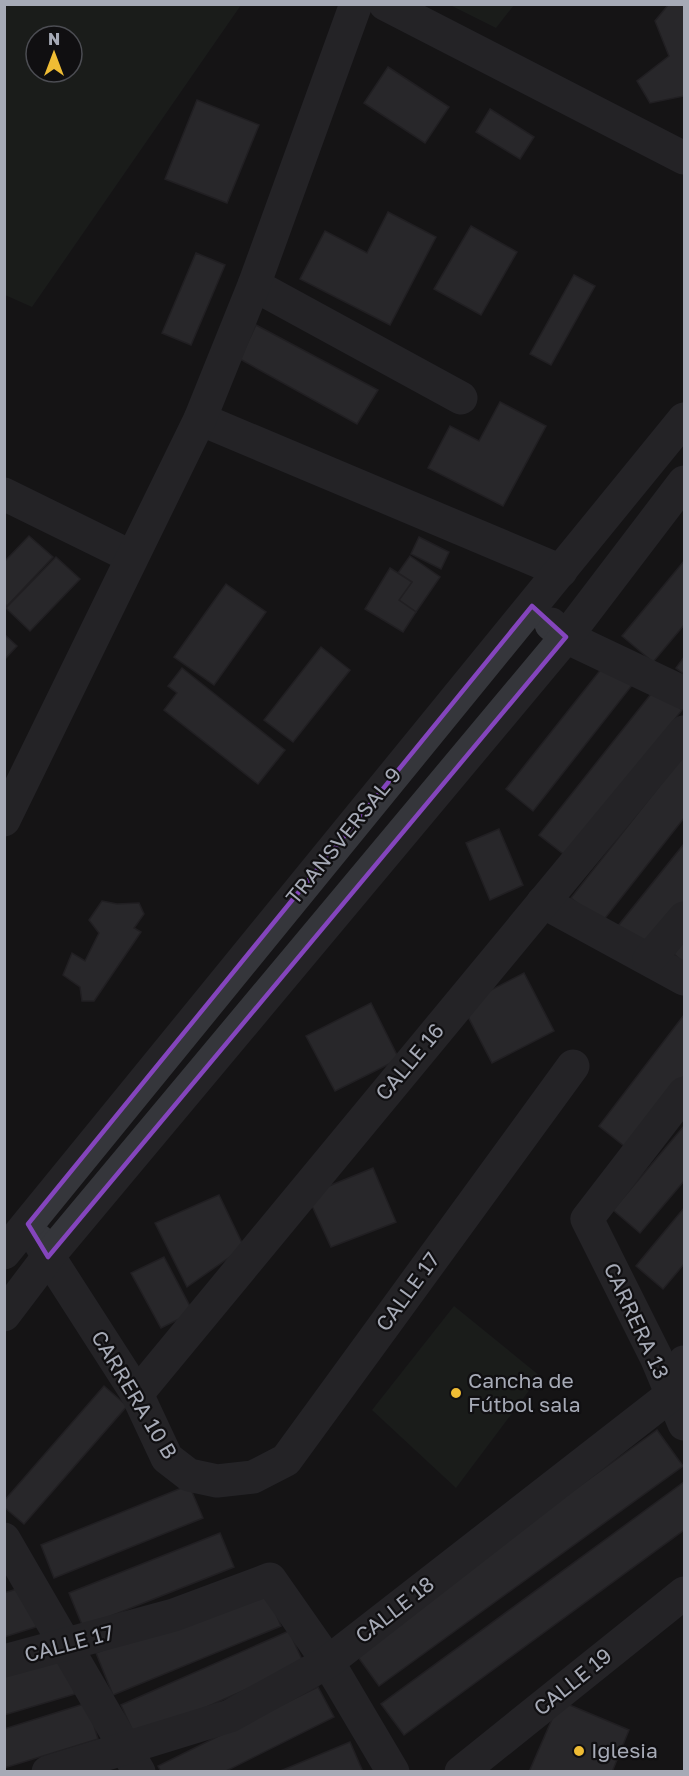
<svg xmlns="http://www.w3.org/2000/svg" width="689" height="1776" font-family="'Golos Text',sans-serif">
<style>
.green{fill:#1f2620;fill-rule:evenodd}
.building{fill:#3f3f43;stroke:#2f2e32;stroke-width:1.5}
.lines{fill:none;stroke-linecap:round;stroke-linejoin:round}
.minor{stroke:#35363b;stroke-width:33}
.marked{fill:none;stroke:#8445bd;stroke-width:4.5;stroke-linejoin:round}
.poi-dot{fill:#efbc34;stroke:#100f11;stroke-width:2}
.labels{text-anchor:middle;stroke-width:4.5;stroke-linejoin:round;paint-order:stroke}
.street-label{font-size:21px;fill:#a6aab6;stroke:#100f11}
.poi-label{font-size:21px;fill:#a6aab6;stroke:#100f11;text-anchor:start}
</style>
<rect width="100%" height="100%" fill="#151416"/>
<g class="green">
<path d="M5 4 241 5 32 307 5 295ZM36 36H72V72H36Z"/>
<polygon points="450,5 514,4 514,5 496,28"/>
<polygon points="454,1306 540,1376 456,1488 372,1410"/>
</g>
<g class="building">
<polygon points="669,4 684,4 684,96 650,103 637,81 669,56 655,21"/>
<polygon points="388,67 449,107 425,143 364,103"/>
<polygon points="197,100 259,125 227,203 165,179"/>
<polygon points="490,109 534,137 520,159 476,132"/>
<polygon points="388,212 436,237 390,325 300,279 325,231 367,253"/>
<polygon points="471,226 517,252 481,315 434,289"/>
<polygon points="196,253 225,265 191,345 162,333"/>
<polygon points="574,275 595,286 551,365 530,354"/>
<polygon points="256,325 378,390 357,424 240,359"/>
<polygon points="500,402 546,426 503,506 428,468 450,426 479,441"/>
<polygon points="29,536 53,557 7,606 4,603 4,562"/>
<polygon points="419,537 449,552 441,569 411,554"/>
<polygon points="410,556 440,577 416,612 399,600 412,582 398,573"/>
<polygon points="56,557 80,579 30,631 6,608"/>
<polygon points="684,561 684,625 653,662 622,636"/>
<polygon points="390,568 412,582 399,600 416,612 403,632 365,609"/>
<polygon points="226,584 266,612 214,685 174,657"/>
<polygon points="4,634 17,646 4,660"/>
<polygon points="321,647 350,670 293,742 264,720"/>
<polygon points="684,657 684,674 676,668"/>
<polygon points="606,663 633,684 533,811 506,789"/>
<polygon points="182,668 285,750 258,784 164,710 177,693 168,686"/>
<polygon points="655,689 682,710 566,856 539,835"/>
<polygon points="684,755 684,818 602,922 571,898"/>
<polygon points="499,829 523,885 490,900 466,843"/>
<polygon points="684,844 684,903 647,950 618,926"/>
<polygon points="102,901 117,904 139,903 144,914 134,928 141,932 94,1001 82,1001 80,987 63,975 72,953 85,961 99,933 89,920"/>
<polygon points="684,941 684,963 674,954"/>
<polygon points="524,973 554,1031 492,1063 462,1005"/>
<polygon points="371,1003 399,1059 335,1091 306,1036"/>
<polygon points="684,1015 684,1076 628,1149 599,1126"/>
<polygon points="684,1126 684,1181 640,1233 613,1210"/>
<polygon points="373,1168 396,1222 331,1247 307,1195"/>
<polygon points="219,1195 244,1247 187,1287 155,1223"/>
<polygon points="684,1208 684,1264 663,1289 636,1266"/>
<polygon points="164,1257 193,1312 161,1328 131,1273"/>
<polygon points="104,1386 127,1406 24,1524 4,1507 4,1501"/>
<polygon points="657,1430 683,1466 379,1686 353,1650"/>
<polygon points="684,1482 684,1530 404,1735 381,1704"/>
<polygon points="189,1485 203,1518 54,1578 41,1545"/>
<polygon points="220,1533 234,1567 83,1627 69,1593"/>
<polygon points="263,1584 281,1626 113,1695 96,1653"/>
<polygon points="26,1586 39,1626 4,1637 4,1593"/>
<polygon points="289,1631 304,1664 136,1738 121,1705"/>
<polygon points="61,1651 75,1694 4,1715 4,1668"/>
<polygon points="318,1687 334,1717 224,1772 161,1772 158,1766"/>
<polygon points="560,1701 629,1730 612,1772 529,1772"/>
<polygon points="87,1703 98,1739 4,1768 4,1729"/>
<polygon points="350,1742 363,1772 278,1772"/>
</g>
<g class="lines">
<g class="minor">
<polyline points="385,4 684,158"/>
<polyline points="254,285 461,398"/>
<polyline points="200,419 561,571"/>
<polyline points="4,494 132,557"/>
<polyline points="551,624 566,637 684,693"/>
<polyline points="4,820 200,419 254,285 356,4"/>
<polyline points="543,902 684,979"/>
<polyline points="649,959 684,918"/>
<polyline points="684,1093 587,1219 656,1357 684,1424"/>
<polyline points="38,1240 137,1394 167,1458 189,1475 217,1481 253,1477 286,1460 573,1066"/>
<polyline points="4,1253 684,419"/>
<polyline points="4,1315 48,1257 566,637 684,482"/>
<polyline points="137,1394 684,732"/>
<polyline points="4,1539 139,1772"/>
<polyline points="4,1661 174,1615 270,1579 328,1662 393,1772"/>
<polyline points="48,1772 230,1716 328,1662 671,1395 684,1362"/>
<polyline points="461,1772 684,1593"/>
</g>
</g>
<path d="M0 0H689V1776H0ZM532 606 566 637 48 1257 28 1224Z" fill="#151416" fill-opacity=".55" fill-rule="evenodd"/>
<path class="marked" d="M532 606 566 637 48 1257 28 1224Z"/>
<g class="poi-dot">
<circle cx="456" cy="1393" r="6"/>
<circle cx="579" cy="1751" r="6"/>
</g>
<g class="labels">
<g class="street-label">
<text transform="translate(344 836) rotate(-51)" y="7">TRANSVERSAL 9</text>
<text transform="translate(410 1062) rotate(-50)" y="7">CALLE 16</text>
<text transform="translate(408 1292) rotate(-54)" y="7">CALLE 17</text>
<text transform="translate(636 1321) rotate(65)" y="7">CARRERA 13</text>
<text transform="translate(134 1395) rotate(59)" y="7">CARRERA 10 B</text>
<text transform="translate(395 1610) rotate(-38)" y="7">CALLE 18</text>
<text transform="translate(69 1644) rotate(-15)" y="7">CALLE 17</text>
<text transform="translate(573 1682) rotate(-39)" y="7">CALLE 19</text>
</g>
<g class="poi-label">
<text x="468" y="1388">Cancha de<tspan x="468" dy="24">Fútbol sala</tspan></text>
<text x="591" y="1758">Iglesia</text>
</g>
</g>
<rect width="689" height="1776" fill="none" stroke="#a6aab6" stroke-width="12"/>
<g transform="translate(54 54)"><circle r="28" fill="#100f11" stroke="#4c4d53" stroke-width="1.5"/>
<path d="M0-4.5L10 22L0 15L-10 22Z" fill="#efbc34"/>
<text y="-9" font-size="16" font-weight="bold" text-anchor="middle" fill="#a6aab6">N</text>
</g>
</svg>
